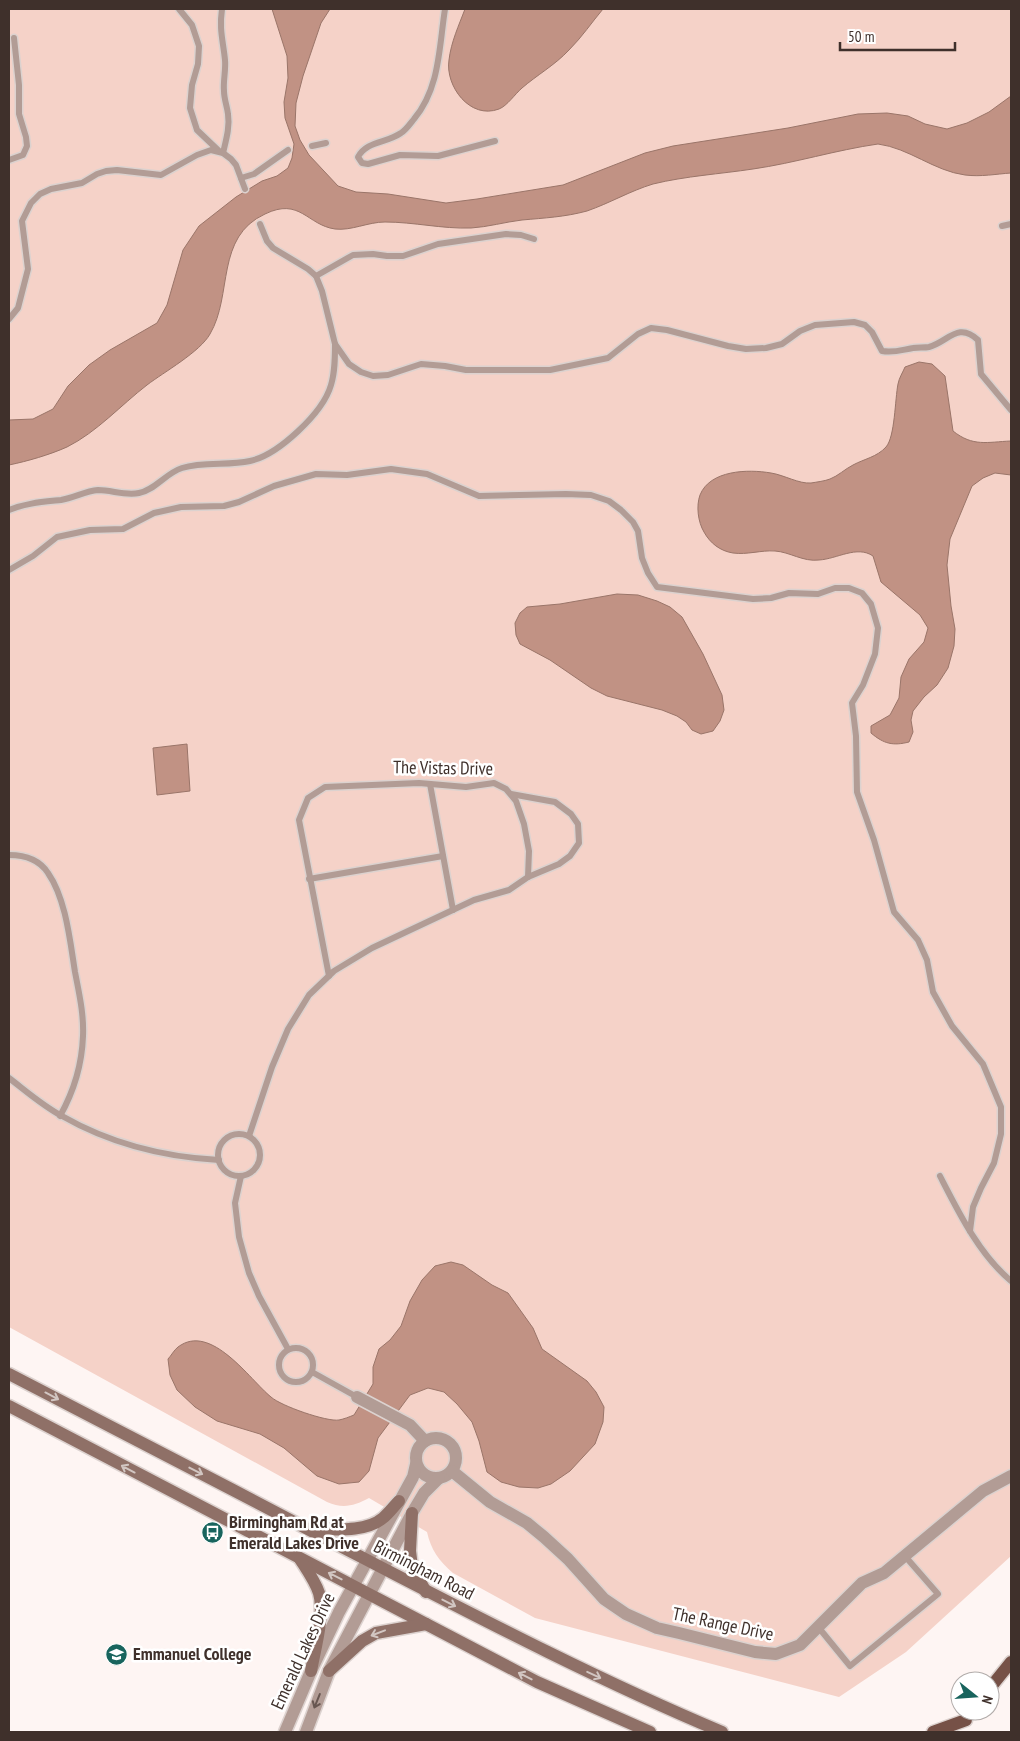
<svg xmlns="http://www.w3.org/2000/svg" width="1020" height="1741" font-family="'PT Sans Narrow',sans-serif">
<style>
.green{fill:#f5d2c8}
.water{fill:#c19284;stroke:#9a7569}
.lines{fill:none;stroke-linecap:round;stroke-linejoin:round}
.lane-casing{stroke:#dcd2cf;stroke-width:9}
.street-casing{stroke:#dcd2cf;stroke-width:15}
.secondary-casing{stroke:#dcd2cf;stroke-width:15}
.primary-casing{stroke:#dcd2cf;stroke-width:15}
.lane{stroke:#b29c95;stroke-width:6}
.street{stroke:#b29c95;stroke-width:12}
.secondary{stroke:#8f7067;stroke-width:12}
.primary{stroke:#765147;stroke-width:12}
.oneway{stroke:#d2c6c2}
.oneway2{stroke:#675650}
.labels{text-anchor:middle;stroke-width:5;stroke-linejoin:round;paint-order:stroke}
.street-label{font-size:18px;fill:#3f302b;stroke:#fff}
.poi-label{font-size:18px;font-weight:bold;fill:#3f302b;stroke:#fff;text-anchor:start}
</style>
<rect width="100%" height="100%" fill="#fef5f3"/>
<path class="green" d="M9 9H1011V1556L906 1652 839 1697 535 1618 453 1573C439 1561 431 1550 427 1532L369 1498C354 1506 343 1509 327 1502L9 1327Z"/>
<g class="water">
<path d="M272 9H330L321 23 303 76 296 103 295 126 300 140 309 155 338 186 356 192 388 194 446 203 477 199 563 185 645 153 673 146 788 128 858 114 887 113 908 116 925 124 947 129 967 123 989 112 1011 96V173C996 174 981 177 965 175 934 171 909 148 878 144 836 150 795 163 753 169 720 174 686 176 653 184 630 191 610 203 587 211 565 217 544 218 522 220 505 222 488 227 471 228 442 229 414 222 385 222 368 222 351 231 335 229 307 225 300 197 265 214 215 237 233 295 210 334 200 352 164 372 147 385 121 405 97 432 67 447 49 455 28 461 9 465V420L33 419 53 409 68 386 89 365 110 350 157 323 167 305 183 250 199 226 236 197 262 181 277 176 288 168 292 158 294 144 285 118 284 102 288 78 287 56Z"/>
<path d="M465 9H603C592 22 582 37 569 50 555 65 537 75 522 88 515 94 507 106 499 109 470 120 445 86 449 60 451 42 459 25 465 9Z"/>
<path d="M919 362 932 364 945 376 953 431C973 447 987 442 1011 441V475L995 473 983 478 972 486 950 539 947 565 951 606 955 629 954 646 948 668 937 685 924 697 913 711 911 720 913 732 909 742C893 746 884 744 871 733V726L890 715 899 698 901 677 909 659 924 642 928 628 920 615 881 582 873 556C857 545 837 559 819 560 803 562 790 552 775 551 761 550 747 555 733 553 720 551 710 543 704 532 698 522 696 506 700 495 710 470 748 469 771 473 784 475 799 484 811 483 817 482 825 481 830 479 838 476 845 469 853 465 864 459 877 457 886 447 895 437 895 399 898 384 899 378 903 372 905 367Z"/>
<polygon points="617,594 638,595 657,601 670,607 682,617 703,654 722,695 724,710 720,721 713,731 701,734 692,730 686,722 677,716 662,710 607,696 591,688 550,660 520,644 516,635 515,623 520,613 527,607 560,604"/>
<polygon points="187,744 190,791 157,795 153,748"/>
<path d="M451 1262 463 1265 492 1285 508 1293 533 1328 542 1349 587 1381 596 1392 604 1407 603 1422 595 1444 570 1471 551 1484 538 1488 519 1487 501 1482 487 1472 479 1441 472 1422 457 1404 444 1392 428 1388 410 1395 378 1438 369 1471 359 1482 339 1484 317 1476 284 1448 260 1434 217 1421 195 1407 177 1390 170 1375 168 1359C171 1356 174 1350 178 1347 211 1322 250 1380 271 1397 281 1406 327 1422 339 1420 344 1419 349 1417 354 1415L373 1384V1367L379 1349 390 1340 401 1326 410 1301 422 1280 435 1266Z"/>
</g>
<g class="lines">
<defs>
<g id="lane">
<polyline points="179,9 192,25 199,46 198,64 192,85 190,108 197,130 219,151"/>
<path d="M222 9C219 30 223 40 225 60 226 70 223 81 224 91 224 99 227 106 228 114 230 127 226 140 223 153"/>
<path d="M445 9C439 47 440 88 414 119 410 124 406 130 401 133 387 143 366 141 358 157L362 163 368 164 400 155 438 156 495 141"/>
<polyline points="312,146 326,143"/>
<polyline points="9,160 23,155 27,146 26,137 19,114 19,85 14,38"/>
<polyline points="241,178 254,174 288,150"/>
<polyline points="260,224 267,241 273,248 308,269 316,276"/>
<polyline points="1002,226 1011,224"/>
<path d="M534 239 521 235 506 234 438 244 403 256H387L373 254 353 255 316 276 322 291 335 344 349 364 361 372 373 376 388 375 421 364 445 366 466 370H550L608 358 638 334 651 328 667 330 728 346 746 349 766 348 782 344 800 331 815 325 854 322 865 325 872 332 882 351C894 353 901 350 913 348 918 347 924 348 929 347 948 342 958 321 978 340L981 374 1011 410"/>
<polyline points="9,319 18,308 28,269 22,221 31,203 40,194 51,189 82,183 97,174 106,171 117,170 161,175 197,155 211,150 223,153 231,159 236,165 245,189"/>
<path d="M9 510C26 503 42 502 61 500 74 498 85 491 98 490 112 490 125 496 139 493 155 490 166 473 182 468 204 461 228 466 250 461 278 455 323 413 331 385 335 372 335 358 335 344"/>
<polyline points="9,570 33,556 57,537 90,530 123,529 154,513 181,507 224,506 239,502 274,486 316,474 347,475 391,469 427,474 479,496 566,494 591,495 609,501 621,510 633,522 638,531 642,558 648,573 657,587 753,599 771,598 789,593 818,594 835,588 849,588 862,593 871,604 878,628 875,654 863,685 852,703 856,736 857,792 874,840 894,912 918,940 927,960 933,992 952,1026 983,1064 1001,1107 1001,1134 994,1163 981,1188 973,1207 970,1231"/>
<polyline points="430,784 453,910"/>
<path d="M9 855C25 855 39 859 48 873 66 899 70 941 75 972 79 993 84 1014 83 1036 82 1064 74 1091 60 1116"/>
<polyline points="309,879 443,856"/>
<polyline points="329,976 299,820 308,798 325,787 419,783 466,787 494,783 506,789 516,801 524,824 529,851 528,877"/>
<path d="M9 1078C26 1091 43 1106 62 1116 111 1144 163 1157 219 1160"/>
<circle cx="239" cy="1155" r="21"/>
<polyline points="249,1136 272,1067 288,1029 309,995 334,971 372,948 474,900 509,890 528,877 559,864 570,856 579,843 578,824 571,814 555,802 511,794"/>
<polyline points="241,1176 235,1203 239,1237 249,1273 259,1296 288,1349"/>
<path d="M940 1176C959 1213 979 1254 1011 1281"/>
<circle cx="296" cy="1365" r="17"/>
<polyline points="312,1372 357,1397"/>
<polyline points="819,1628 850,1666 938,1594 904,1555"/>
</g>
<g id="street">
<polyline points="357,1397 410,1425 425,1441"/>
<circle cx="436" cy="1458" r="20"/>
<polyline points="452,1471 490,1502 527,1523 544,1537 568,1559 604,1599 626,1614 657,1628 679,1633 755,1652 776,1654 800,1645 862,1583 884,1573 983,1491 1011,1476"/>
<polyline points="285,1732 311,1671 339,1612 413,1477 416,1464"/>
<polyline points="306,1732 329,1671 412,1513 424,1493 439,1478"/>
</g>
<g id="secondary">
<path d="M9 1374C119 1431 230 1488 340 1546 466 1611 591 1677 722 1732"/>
<polyline points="9,1406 537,1682 650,1732"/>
<polyline points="412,1513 410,1551 412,1567 426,1592"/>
<path d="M311 1529C333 1529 365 1533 383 1518 389 1513 394 1506 399 1501"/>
<path d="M300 1559C307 1570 315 1581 319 1593 325 1614 315 1649 311 1671"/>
<polyline points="329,1671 362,1641 376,1633 426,1624"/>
</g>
<g id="primary">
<polyline points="990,1688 1011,1662"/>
<polyline points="933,1732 966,1720"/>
</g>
</defs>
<use href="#lane" class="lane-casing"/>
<use href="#street" class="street-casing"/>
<use href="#secondary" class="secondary-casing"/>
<use href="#primary" class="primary-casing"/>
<use href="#lane" class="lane"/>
<use href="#street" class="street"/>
<use href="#secondary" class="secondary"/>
<use href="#primary" class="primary"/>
</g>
<defs><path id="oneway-shaft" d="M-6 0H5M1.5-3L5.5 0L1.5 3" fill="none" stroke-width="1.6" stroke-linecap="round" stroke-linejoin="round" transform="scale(1.25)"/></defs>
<g class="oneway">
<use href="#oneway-shaft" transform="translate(52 1396) rotate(28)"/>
<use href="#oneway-shaft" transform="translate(128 1469) rotate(-152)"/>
<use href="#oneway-shaft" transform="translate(196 1471) rotate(27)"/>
<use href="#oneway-shaft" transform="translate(335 1576) rotate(-153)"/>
<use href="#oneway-shaft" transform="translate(449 1603) rotate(27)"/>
<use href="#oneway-shaft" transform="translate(378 1633) rotate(159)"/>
<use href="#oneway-shaft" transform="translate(594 1675) rotate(25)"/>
<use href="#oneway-shaft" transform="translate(525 1676) rotate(-153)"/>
</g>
<use class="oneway2" href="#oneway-shaft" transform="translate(317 1701) rotate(112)"/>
<defs>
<symbol id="bus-disc" viewBox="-11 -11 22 22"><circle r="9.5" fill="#18645d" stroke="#fff"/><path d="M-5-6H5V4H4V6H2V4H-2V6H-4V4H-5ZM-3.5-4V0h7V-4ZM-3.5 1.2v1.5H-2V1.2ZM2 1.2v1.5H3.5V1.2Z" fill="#fff"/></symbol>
<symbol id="school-disc" viewBox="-11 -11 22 22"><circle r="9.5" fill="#18645d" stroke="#fff"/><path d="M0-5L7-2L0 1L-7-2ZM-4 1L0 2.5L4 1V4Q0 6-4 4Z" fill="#fff"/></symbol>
</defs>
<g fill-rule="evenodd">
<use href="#bus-disc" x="200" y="1520" width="25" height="25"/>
<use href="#school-disc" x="104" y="1642" width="25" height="25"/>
</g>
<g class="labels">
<g class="street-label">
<text transform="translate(443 768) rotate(1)" y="6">The Vistas Drive</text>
<text transform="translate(424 1570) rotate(27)" y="6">Birmingham Road</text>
<text transform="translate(723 1624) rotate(12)" y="6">The Range Drive</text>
<text transform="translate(303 1651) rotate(-65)" y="6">Emerald Lakes Drive</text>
</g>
<g class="poi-label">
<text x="229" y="1528">Birmingham Rd at<tspan x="229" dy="21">Emerald Lakes Drive</tspan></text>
<text x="133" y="1660">Emmanuel College</text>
</g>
</g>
<rect width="1020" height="1741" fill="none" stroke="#3f302b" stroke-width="20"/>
<g transform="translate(975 1696) rotate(107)"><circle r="24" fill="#ffffff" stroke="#b2acaa"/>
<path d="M0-4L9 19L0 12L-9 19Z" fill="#18645d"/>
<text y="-8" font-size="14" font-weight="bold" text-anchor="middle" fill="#3f302b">N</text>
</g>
<path d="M840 42v8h115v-8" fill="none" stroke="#3f302b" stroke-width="2.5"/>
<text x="848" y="42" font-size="15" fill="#3f302b" stroke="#ffffff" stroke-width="4" paint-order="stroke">50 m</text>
</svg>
